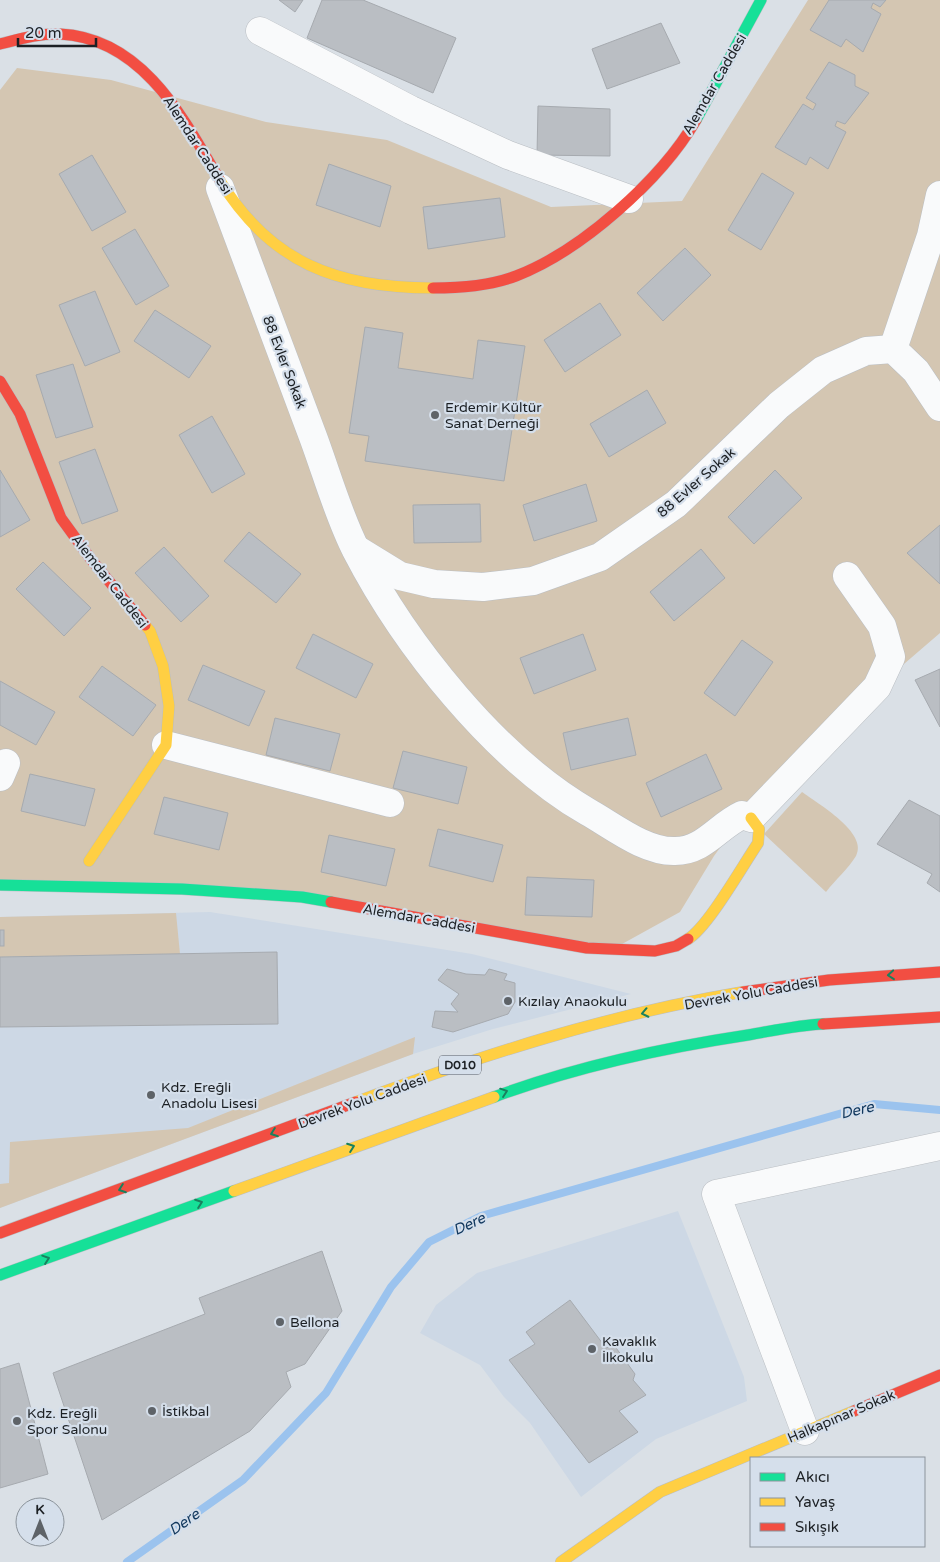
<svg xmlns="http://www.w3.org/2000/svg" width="940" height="1562" font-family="'Varela Round',sans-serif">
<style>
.built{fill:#cdd8e5}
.green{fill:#d4c6b2}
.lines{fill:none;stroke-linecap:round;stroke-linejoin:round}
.stream{stroke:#9bc3ee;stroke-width:8}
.building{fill:#babec3;stroke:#a6aaaf}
.street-casing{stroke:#babec3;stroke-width:29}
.fast-casing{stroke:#babec3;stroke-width:12}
.slow-casing{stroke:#babec3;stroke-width:12}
.jam-casing{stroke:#babec3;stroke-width:12}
.street{stroke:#f9fafb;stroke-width:28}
.fast{stroke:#16e098;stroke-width:11}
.slow{stroke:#ffcf43;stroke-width:11}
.jam{stroke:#f24e42;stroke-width:11}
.oneway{stroke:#19805e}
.poi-dot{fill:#5e6368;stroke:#d5dfeb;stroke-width:2}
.labels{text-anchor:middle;stroke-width:4.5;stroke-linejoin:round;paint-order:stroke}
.shield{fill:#d5dfeb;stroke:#545960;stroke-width:1}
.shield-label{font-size:12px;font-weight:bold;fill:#1c2024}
.street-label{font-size:14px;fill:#1c2024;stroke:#d5dfeb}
.poi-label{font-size:14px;fill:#1c2024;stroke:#d5dfeb;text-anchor:start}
.water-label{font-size:15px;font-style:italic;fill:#10375d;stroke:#d5dfeb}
</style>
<rect width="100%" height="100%" fill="#dae0e6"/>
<g class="built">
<polygon points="210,912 472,954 631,994 493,1029 413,1054 0,1208 0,917"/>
<polygon points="678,1211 744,1377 747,1401 656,1439 581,1497 530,1423 504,1397 480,1365 420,1333 436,1305 477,1273"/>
</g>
<g class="green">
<polygon points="808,0 940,0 940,633 768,781 714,856 680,912 613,949 302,897 0,885 0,90 17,68 111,80 266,122 387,140 551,207 682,201"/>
<path d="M802 792C817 803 869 833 856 856 848 869 835 880 826 892L764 834Z"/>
<polygon points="176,913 180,954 0,957 0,917"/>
<polygon points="415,1037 413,1054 0,1208 0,1184 9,1183 10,1142 188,1128"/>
</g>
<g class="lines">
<polyline class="stream" points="127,1562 243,1480 326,1393 391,1287 429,1242 481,1216 874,1104 940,1110"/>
</g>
<g class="building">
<polygon points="279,0 303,0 295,12"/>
<polygon points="322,0 363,0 456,38 433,93 307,38"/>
<polygon points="829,0 886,0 880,7 873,3 871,8 881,14 863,52 846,39 841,47 810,30"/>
<polygon points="661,23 680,63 607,89 592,49"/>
<polygon points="829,62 855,75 855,86 869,93 845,124 837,121 835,126 846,132 828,169 810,157 806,165 775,147 803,104 813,110 816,104 806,98"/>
<polygon points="538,106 610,109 610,156 537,155"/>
<polygon points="92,155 126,212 92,231 59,174"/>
<polygon points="329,164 391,186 380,227 316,205"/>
<polygon points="762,173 794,193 761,250 728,230"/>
<polygon points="500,198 505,237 428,249 423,207"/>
<polygon points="135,229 169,286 136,305 102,248"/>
<polygon points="685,248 711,275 663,321 637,293"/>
<polygon points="95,291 120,352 85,366 59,305"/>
<polygon points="600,303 621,335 565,372 544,340"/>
<polygon points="155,310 211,346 189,378 134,341"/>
<polygon points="365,327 403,333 398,368 473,379 478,340 525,346 504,481 365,461 369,436 349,433"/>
<polygon points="73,364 93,427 56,438 36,375"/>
<polygon points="647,390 666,423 609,457 590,424"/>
<polygon points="212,416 245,474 212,493 179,435"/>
<polygon points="95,449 118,511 82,524 59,462"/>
<polygon points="0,470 30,520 0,537"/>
<polygon points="775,470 802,498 754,544 728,517"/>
<polygon points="586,484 597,521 534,541 523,505"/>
<polygon points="480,504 481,542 414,543 413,505"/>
<polygon points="940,525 940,584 907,553"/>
<polygon points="249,532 301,574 276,603 224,561"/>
<polygon points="164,547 209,596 181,622 135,573"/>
<polygon points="701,549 725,578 674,621 650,592"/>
<polygon points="43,562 91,608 64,636 16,589"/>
<polygon points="313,634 373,664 356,698 296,668"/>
<polygon points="583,634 596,670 534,694 520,658"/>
<polygon points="742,640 773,662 735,716 704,693"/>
<polygon points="203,665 265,691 249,726 188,700"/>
<polygon points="102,666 156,705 133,736 79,697"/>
<polygon points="940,669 940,727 915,680"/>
<polygon points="0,681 55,712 36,745 0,725"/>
<polygon points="275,718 340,734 330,771 266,755"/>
<polygon points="628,718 636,755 571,770 563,733"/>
<polygon points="403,751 467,767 458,804 393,788"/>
<polygon points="706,754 722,789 661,817 646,783"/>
<polygon points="30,774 95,789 85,826 21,811"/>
<polygon points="164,797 228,813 219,850 154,834"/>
<polygon points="909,800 940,816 940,892 927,883 932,874 877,844"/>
<polygon points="438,829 503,845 493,882 429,866"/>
<polygon points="329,835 395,849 386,886 321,872"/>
<polygon points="527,877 594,880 592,917 525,915"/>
<rect x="0" y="930" width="4" height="16"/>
<polygon points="277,952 278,1024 0,1027 0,957"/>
<polygon points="447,969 466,974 485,975 489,969 507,974 504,980 515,983 515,1002 508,1014 453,1032 432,1027 435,1011 458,1012 451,1004 459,994 438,980"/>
<polygon points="322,1251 342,1311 305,1364 286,1372 291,1387 250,1431 102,1520 53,1373 205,1314 199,1298"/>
<polygon points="570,1300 606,1348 614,1345 635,1374 633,1380 646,1395 619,1411 638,1432 589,1463 509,1360 535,1344 526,1332"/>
<polygon points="19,1363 48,1474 0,1488 0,1369"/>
</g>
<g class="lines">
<defs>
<g id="street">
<polyline points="260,31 411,110 508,155 629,199"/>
<path d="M220 188C250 270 281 352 312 434 326 471 338 515 356 550 405 645 495 758 588 812 613 826 645 852 675 851 704 851 718 826 742 815L751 818 877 687 891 657 882 626 847 576"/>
<polyline points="893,349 931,236 940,195"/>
<polyline points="356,549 400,576 434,584 483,587 533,581 600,557 676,504 779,405 823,370 866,351 893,349 916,371 940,407"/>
<polyline points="166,745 390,803"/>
<polyline points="0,777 6,763"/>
<polyline points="805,1431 716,1194 940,1146"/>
</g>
<g id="fast">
<polyline points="696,120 761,0"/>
<polyline points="0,885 182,889 302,897 331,902"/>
<path d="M494 1097C575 1067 662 1048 748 1035 772 1031 798 1025 823 1024"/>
<polyline points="0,1275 234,1191"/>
</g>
<g id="slow">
<path d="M219 179C270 263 337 288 433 288"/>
<polyline points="89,861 166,745 169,706 163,666 150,631 145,625"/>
<path d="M688 939C708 927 743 865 758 843L759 829 751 818"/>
<path d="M356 1102C482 1055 610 1014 743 992"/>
<polyline points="234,1191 494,1097"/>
<polyline points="561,1562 660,1492 854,1411"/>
</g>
<g id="jam">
<path d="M0 44C20 39 40 33 60 34 142 38 183 117 219 179"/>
<path d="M433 288C461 288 490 286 516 276 581 251 661 180 696 120"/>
<polyline points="0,381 20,414 61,518 90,558 145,625"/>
<polyline points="331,902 587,948 655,951 676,946 688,939"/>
<polyline points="743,992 829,980 940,972"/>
<polyline points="823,1024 940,1017"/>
<polyline points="0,1233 356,1102"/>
<polyline points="854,1411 940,1375"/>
</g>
</defs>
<use href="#street" class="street-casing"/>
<use href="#fast" class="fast-casing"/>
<use href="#slow" class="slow-casing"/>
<use href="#jam" class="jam-casing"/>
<use href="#street" class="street"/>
<use href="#fast" class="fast"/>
<use href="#slow" class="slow"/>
<use href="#jam" class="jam"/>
</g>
<defs><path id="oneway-chevron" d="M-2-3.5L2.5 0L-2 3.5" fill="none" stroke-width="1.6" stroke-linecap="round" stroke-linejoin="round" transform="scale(1.25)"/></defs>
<g class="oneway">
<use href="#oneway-chevron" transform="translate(891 975) rotate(175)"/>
<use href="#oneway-chevron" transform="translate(645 1013) rotate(168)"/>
<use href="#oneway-chevron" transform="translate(504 1092) rotate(-19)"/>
<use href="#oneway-chevron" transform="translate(274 1133) rotate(160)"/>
<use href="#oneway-chevron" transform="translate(351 1147) rotate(-20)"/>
<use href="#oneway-chevron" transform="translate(122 1189) rotate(160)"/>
<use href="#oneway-chevron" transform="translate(199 1203) rotate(-20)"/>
<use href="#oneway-chevron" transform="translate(46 1259) rotate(-19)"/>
</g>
<g class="poi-dot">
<circle cx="435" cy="415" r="5"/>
<circle cx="508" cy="1001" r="5"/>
<circle cx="151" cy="1095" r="5"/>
<circle cx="280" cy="1322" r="5"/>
<circle cx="592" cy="1349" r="5"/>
<circle cx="152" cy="1411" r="5"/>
<circle cx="17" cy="1421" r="5"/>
</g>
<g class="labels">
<rect class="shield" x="439" y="1055.5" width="42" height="19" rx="4"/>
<g class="shield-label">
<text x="460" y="1069">D010</text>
</g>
<g class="street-label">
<text transform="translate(714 84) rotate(-60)" y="5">Alemdar Caddesi</text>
<text transform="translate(198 145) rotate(57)" y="5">Alemdar Caddesi</text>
<text transform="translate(285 362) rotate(69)" y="5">88 Evler Sokak</text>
<text transform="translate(696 482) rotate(-41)" y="5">88 Evler Sokak</text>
<text transform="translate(110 581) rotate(52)" y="5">Alemdar Caddesi</text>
<text transform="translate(419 918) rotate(10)" y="5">Alemdar Caddesi</text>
<text transform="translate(751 993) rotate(-10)" y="5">Devrek Yolu Caddesi</text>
<text transform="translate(362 1101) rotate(-20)" y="5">Devrek Yolu Caddesi</text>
<text transform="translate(841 1416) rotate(-23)" y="5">Halkapınar Sokak</text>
</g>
<g class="poi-label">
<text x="445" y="412">Erdemir Kültür<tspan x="445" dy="16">Sanat Derneği</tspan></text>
<text x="518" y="1006">Kızılay Anaokulu</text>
<text x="161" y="1092">Kdz. Ereğli<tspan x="161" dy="16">Anadolu Lisesi</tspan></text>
<text x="290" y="1327">Bellona</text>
<text x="602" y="1346">Kavaklık<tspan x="602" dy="16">İlkokulu</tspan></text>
<text x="162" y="1416">İstikbal</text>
<text x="27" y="1418">Kdz. Ereğli<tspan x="27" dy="16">Spor Salonu</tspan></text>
</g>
<g class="water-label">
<text transform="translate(857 1110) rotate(-13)" y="5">Dere</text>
<text transform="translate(469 1224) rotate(-25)" y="5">Dere</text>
<text transform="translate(184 1522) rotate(-35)" y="5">Dere</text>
</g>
</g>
<rect x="750" y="1457" width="175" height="90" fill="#d5dfeb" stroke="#8b939b"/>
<rect x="760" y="1473" width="25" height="8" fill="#16e098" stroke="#8b939b"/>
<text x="795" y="1482" font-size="15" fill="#1c2024">Akıcı</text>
<rect x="760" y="1498" width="25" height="8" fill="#ffcf43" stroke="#8b939b"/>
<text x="795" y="1507" font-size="15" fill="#1c2024">Yavaş</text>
<rect x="760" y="1523" width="25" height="8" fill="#f24e42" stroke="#8b939b"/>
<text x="795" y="1532" font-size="15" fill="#1c2024">Sıkışık</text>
<g transform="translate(40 1522)"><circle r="24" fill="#d5dfeb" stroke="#8b939b"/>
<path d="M0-4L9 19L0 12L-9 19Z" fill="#5e6368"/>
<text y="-8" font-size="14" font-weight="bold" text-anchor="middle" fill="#1c2024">K</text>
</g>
<path d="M18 38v8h78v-8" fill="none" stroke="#1c2024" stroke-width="2.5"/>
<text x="25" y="38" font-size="15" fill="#1c2024" stroke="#d5dfeb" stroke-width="4" paint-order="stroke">20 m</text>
</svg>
